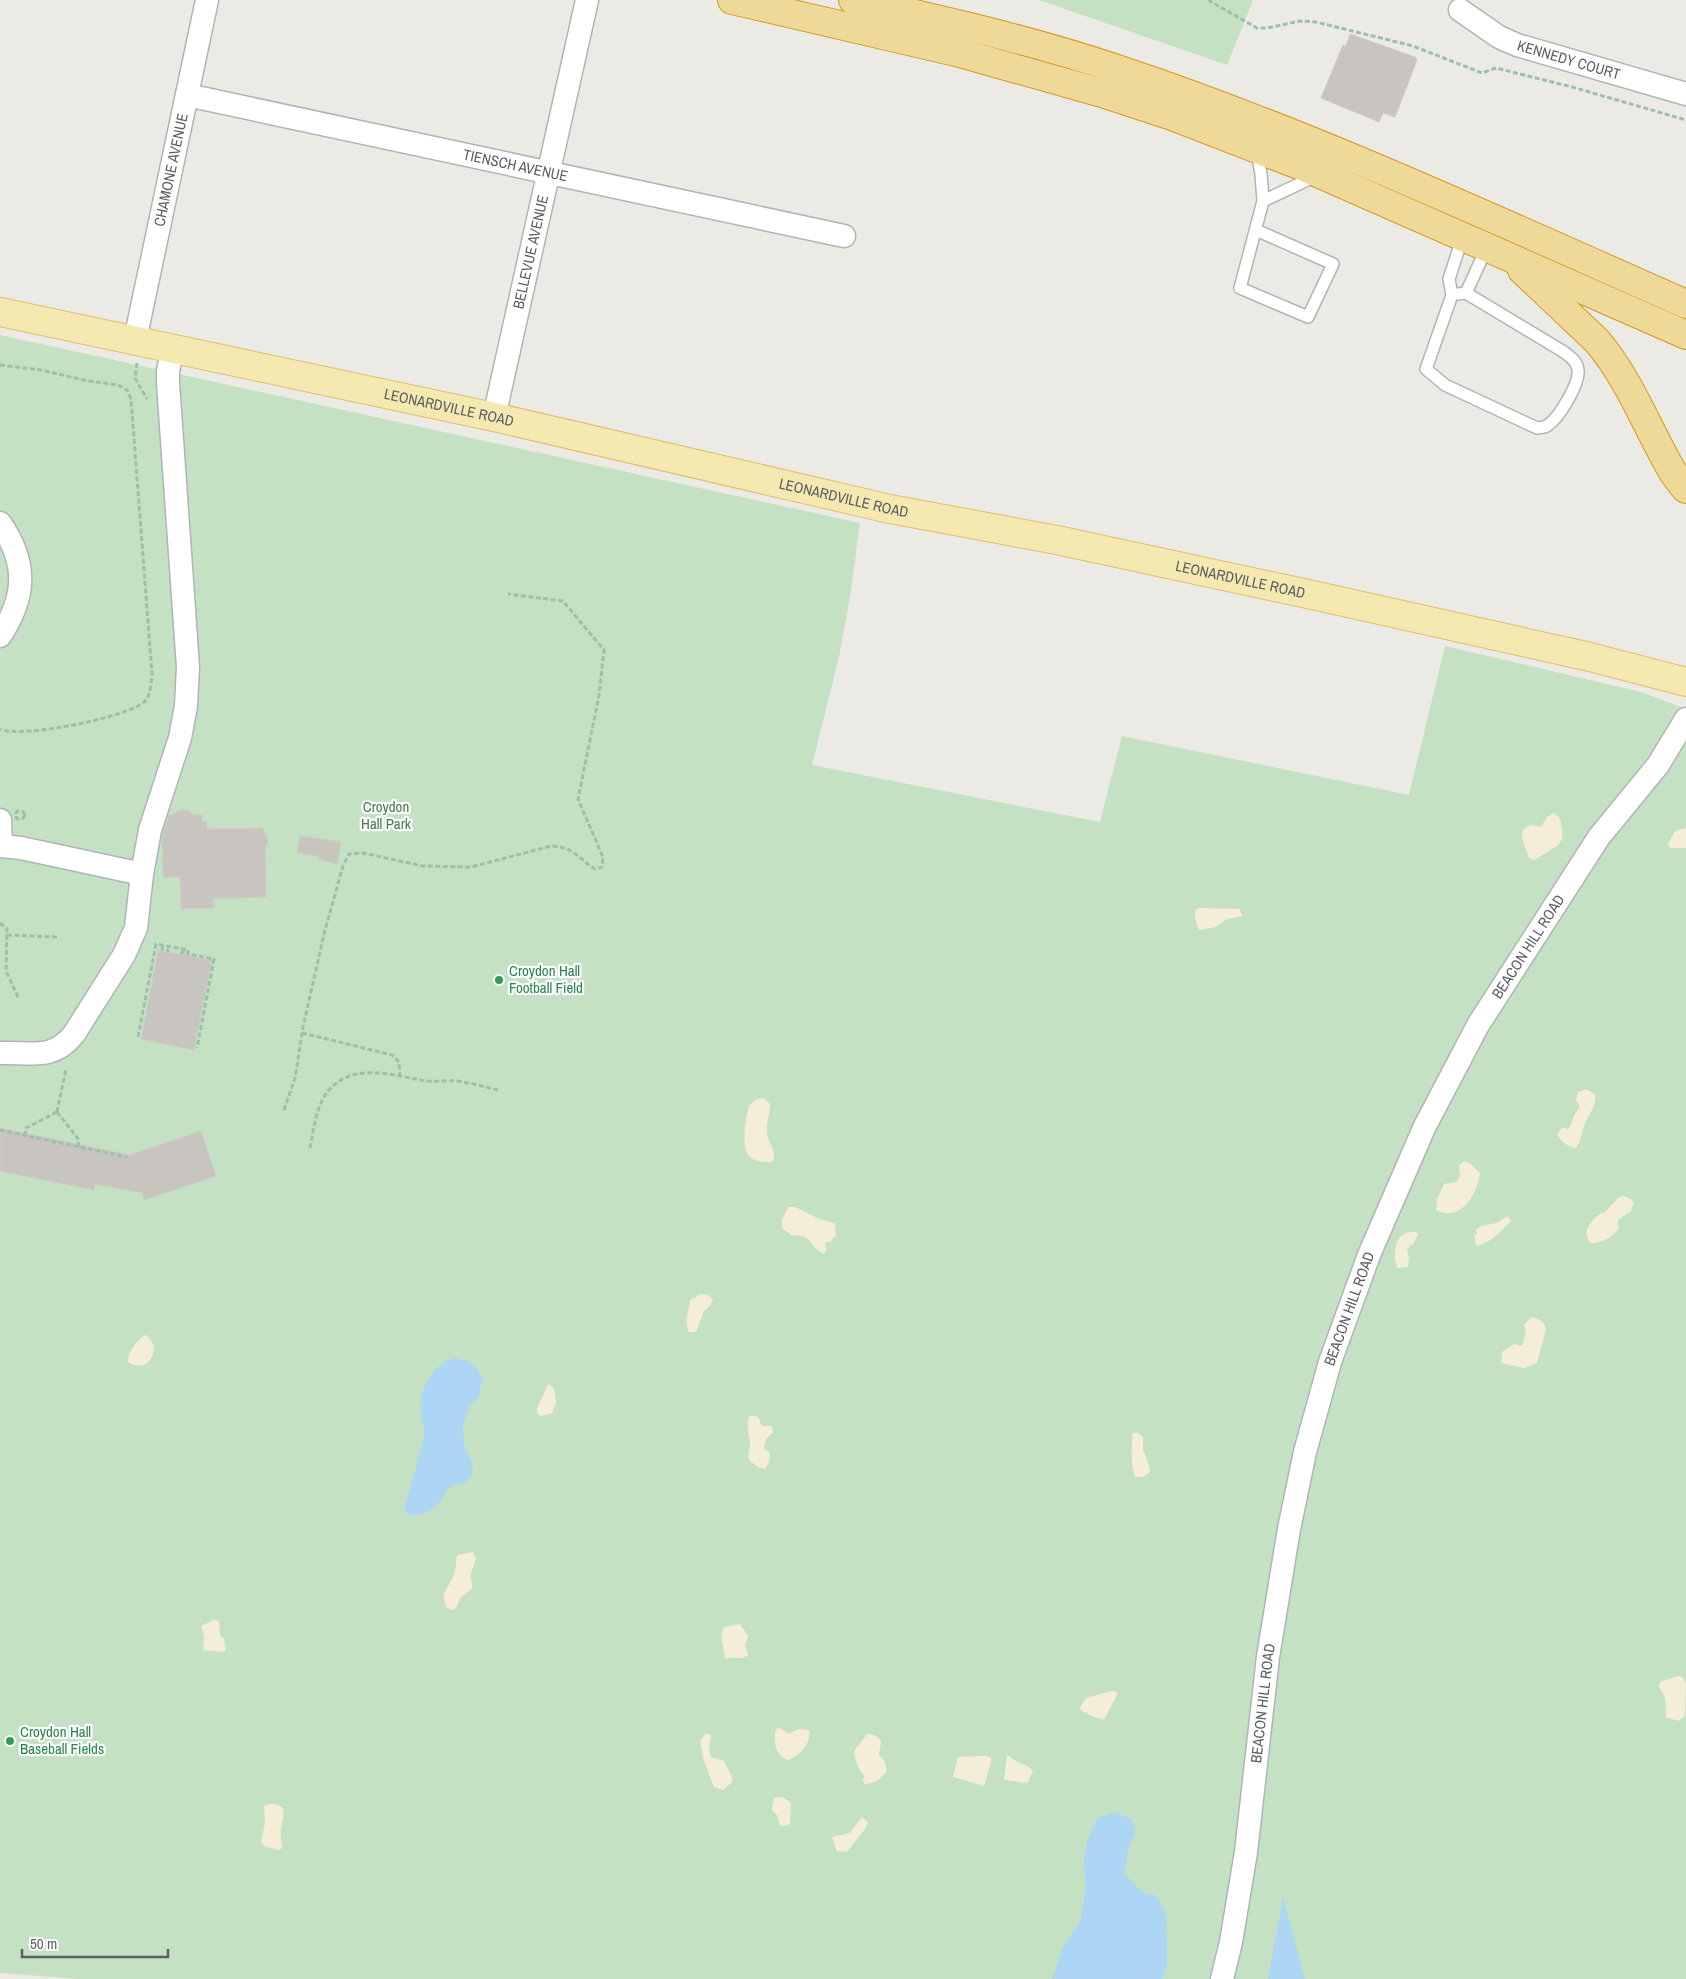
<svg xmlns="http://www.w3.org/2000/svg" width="1686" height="1979" font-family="'Archivo Narrow',sans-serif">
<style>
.green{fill:#c4e1c4}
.sand{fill:#f5eed6}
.water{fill:#add5f4}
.building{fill:#c8c5c0;stroke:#d0ccc3}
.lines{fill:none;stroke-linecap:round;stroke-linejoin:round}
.lane-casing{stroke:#b1b4b7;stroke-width:14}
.street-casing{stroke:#b1b4b7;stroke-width:25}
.primary-casing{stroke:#dfbe6b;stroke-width:30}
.highway-casing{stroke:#d39a1d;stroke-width:30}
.path{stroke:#9dc1a8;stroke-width:3;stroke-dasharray:5 2.5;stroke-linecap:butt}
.lane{stroke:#fff;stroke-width:11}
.street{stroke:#fff;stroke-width:22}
.primary{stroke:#f4e9b1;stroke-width:28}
.highway{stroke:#efd999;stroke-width:28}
.leisure-dot{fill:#2e9e5b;stroke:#fff;stroke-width:2}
.labels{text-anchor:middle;stroke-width:4.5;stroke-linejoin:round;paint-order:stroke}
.street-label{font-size:15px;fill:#5c5f62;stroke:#fff}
.park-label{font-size:15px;fill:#407e42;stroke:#fff}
.leisure-label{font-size:15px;fill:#27864d;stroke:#fff;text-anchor:start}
</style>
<rect width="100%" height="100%" fill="#eceae4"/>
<g class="green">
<polygon points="1039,0 1253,0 1227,65"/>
<polygon points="0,335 860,523 850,597 839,657 812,765 1100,822 1122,736 1409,795 1445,646 1641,692 1686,709 1686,1979 79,1979 0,1973"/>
</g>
<g class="sand">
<path d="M1553 813C1563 817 1561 828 1563 838L1557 846 1534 860 1529 858 1522 839 1523 830 1530 825 1541 827 1547 817Z"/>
<polygon points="1686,828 1686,848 1670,848 1668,844 1675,831"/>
<polygon points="1199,908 1239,909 1243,916 1227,919 1216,927 1199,930 1195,919 1195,910"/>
<path d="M1586 1089 1595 1094C1597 1105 1590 1112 1586 1121 1582 1130 1582 1139 1576 1148 1568 1147 1561 1142 1557 1134L1562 1128 1568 1129C1574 1123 1571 1116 1579 1109V1104L1576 1100 1578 1092Z"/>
<path d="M764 1098 770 1104C770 1114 766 1123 767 1132 767 1144 779 1150 772 1162 764 1163 751 1161 747 1153 742 1144 745 1114 750 1105 754 1100 758 1099 764 1098Z"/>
<path d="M1465 1161 1471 1164 1480 1173C1478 1194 1460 1223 1436 1210L1437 1199 1444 1184 1456 1182 1460 1176 1459 1165Z"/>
<path d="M1623 1196 1629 1198 1634 1202 1631 1211 1618 1220 1619 1228C1612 1237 1603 1243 1591 1243 1580 1230 1592 1221 1601 1213H1604L1618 1198Z"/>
<path d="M788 1207H795L819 1219 835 1223 836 1235 830 1242H826L825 1246 827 1249 824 1254C808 1247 813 1233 792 1236L782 1228V1220Z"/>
<path d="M1508 1216 1511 1221C1504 1229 1486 1247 1476 1245L1474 1236 1477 1234 1476 1230 1481 1226 1497 1223Z"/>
<path d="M1416 1232 1418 1234 1414 1243 1407 1249 1409 1257 1408 1267 1398 1268C1393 1260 1394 1238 1404 1234 1407 1232 1412 1232 1416 1232Z"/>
<path d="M701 1294 708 1295 713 1300 710 1306 704 1311 696 1332H689C684 1321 689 1312 690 1300Z"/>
<path d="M1531 1317C1539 1318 1543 1321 1546 1329L1537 1363 1524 1368 1501 1363 1502 1352 1514 1344 1522 1346 1526 1331 1524 1325Z"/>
<path d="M146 1335C164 1348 147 1376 128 1362 127 1353 138 1338 146 1335Z"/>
<polygon points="548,1384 554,1388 556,1403 552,1413 541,1416 537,1413 537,1409"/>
<path d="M749 1416C762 1416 757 1417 762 1426H772L773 1432 766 1439 764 1449 770 1453 769 1462 765 1469 758 1467 749 1460C747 1453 750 1448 750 1442 749 1433 746 1426 749 1416Z"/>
<path d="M1133 1433H1138L1143 1437V1449L1150 1469 1149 1473 1142 1477H1135C1131 1463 1131 1447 1133 1433Z"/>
<path d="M473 1552 476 1559 470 1576C476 1595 468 1588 460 1599 457 1604 458 1607 453 1610L447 1608C440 1592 446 1592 452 1579 456 1572 456 1563 457 1555Z"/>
<polygon points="214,1620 219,1621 220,1635 224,1639 226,1650 223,1652 203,1650 204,1636 201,1626"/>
<polygon points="740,1624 748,1636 745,1645 748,1655 743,1658 725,1658 721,1634 724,1627"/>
<polygon points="1678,1676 1683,1677 1686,1684 1685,1716 1678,1721 1666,1717 1665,1698 1659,1686 1660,1682"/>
<polygon points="1112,1691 1117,1692 1117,1695 1104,1720 1092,1716 1079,1709 1086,1698"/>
<path d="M779 1728 789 1734 798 1729 809 1730C811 1745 800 1755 788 1760 775 1756 773 1740 776 1729Z"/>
<polygon points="706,1733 711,1735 709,1750 711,1757 724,1761 732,1777 732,1782 723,1790 714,1787 703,1758 700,1741"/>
<path d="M868 1733 878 1737 881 1742 879 1754 885 1762 887 1771C880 1779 876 1784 864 1784L863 1779 865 1777C858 1769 855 1761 854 1751Z"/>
<polygon points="986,1756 991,1758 991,1763 984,1786 953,1777 958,1757"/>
<path d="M1007 1756H1010C1016 1764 1028 1764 1033 1771L1027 1783 1004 1780Z"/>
<polygon points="777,1797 784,1798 791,1803 790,1824 784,1826 780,1825 777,1815 772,1810 774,1798"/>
<path d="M269 1804C291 1804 282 1816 281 1831 280 1836 282 1842 282 1848L279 1850 264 1846 261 1842 265 1823 264 1806Z"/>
<polygon points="862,1817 868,1822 865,1829 847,1852 837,1851 832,1837 850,1833"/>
</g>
<g class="water">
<path d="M455 1358C469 1361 476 1365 483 1378L478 1398 470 1405 463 1425 464 1446 473 1463 472 1473 466 1482C460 1485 453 1483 448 1488 445 1491 444 1496 442 1499 434 1511 418 1520 405 1512V1506L424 1438C425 1429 422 1423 421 1414 418 1391 432 1363 455 1358Z"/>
<polygon points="1114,1812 1132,1819 1135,1831 1128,1851 1124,1873 1143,1893 1155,1895 1166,1913 1167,1963 1162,1979 1052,1979 1063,1947 1081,1919 1086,1885 1083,1867 1087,1842 1097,1819"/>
<polygon points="1283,1897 1305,1979 1268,1979"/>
</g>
<g class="building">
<polygon points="1350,34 1415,57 1417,60 1395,117 1383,113 1379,122 1321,98 1343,45 1346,46"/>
<polygon points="180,810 187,810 194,815 202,815 202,822 207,822 207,829 263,828 264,834 267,837 268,843 265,847 266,897 213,899 213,908 181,909 180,877 163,877 162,837 169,815 173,815"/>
<polygon points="300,836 341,842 337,864 318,859 318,856 297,853"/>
<polygon points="158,950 212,960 194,1050 141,1039"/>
<polygon points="0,1128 130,1155 201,1131 216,1176 144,1200 142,1193 95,1184 94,1190 0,1171"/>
</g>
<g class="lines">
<defs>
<g id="lane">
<polyline points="1257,150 1261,174 1263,201 1318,175"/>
<polyline points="1256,230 1333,264 1308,317 1240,288 1263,201"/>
<path d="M1463 236 1449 279 1452 295 1426 369 1445 385 1537 428C1541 427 1545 428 1548 425 1559 418 1580 383 1578 370 1577 361 1570 357 1564 352L1466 293"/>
<polyline points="1458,294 1466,293 1487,247"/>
</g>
<g id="street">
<path id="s1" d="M1460 10 1499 37 1517 45 1686 94"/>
<path id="s2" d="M187 95 844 236"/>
<path id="s3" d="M135 340 207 0"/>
<path id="s4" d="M494 417 587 0"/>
<path d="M0 523C28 563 26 597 0 636"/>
<polyline points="0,820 1,846 21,848 142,874"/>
<path d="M0 1053C31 1052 53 1061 74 1034L124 955 136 928 142 874 150 830 180 738 186 706 188 667 168 383V371L173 348"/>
<path id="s5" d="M1222 1979 1231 1942 1246 1852 1268 1657 1289 1529 1305 1452 1330 1362 1369 1255 1424 1128 1478 1025 1599 837 1658 765 1686 719"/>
</g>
<g id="primary">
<path id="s6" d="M0 312 494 417 890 509 1057 540 1317 596 1590 657 1686 682"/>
</g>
<g id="highway">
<polyline points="732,0 960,53 1102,93 1172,116 1304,167 1686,335"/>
<path d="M853 0C942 20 1031 40 1117 69 1312 134 1498 221 1686 304"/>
<path d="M1522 270 1597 341C1620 368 1636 401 1652 433 1662 452 1671 473 1686 489"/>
</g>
</defs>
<use href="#lane" class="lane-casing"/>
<use href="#street" class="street-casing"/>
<use href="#primary" class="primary-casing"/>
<use href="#highway" class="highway-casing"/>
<g class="path">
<polyline points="1208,0 1257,28 1267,28 1300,21 1316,22 1413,46 1482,73 1496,68 1572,87 1686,120"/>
<polyline points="137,363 135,378 147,399"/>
<path d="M0 365 41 370 88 381 118 385 127 390 131 399 152 674C151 683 151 693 146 700 133 717 19 739 0 729"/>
<circle cx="20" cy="815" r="4.5"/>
<polyline points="0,923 7,929 6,971 18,997"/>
<polyline points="7,935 57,937"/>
<polyline points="163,946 162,949 168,950 168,952"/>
<polyline points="181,954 182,952 188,954"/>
<polyline points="302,1033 392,1055 399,1062 400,1075"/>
<polyline points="138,1037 156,944 188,950 188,954 214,959 197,1048"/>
<path d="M284 1110 295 1078 303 1027 325 930 343 866 349 854 363 853 423 866 471 867 551 846C574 847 578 858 595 869L602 867 603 857 578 799 599 696 604 650 563 601 508 594"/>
<polyline points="57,1112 66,1069"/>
<polyline points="57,1112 79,1140 78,1147"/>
<polyline points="0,1130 127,1157"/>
<polyline points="25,1136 26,1128 57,1112"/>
<path d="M310 1148C314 1129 316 1105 329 1090 354 1061 395 1076 426 1081 437 1082 447 1080 457 1081 471 1083 485 1087 498 1090"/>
</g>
<use href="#lane" class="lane"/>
<use href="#street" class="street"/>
<use href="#primary" class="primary"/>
<use href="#highway" class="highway"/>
</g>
<g class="leisure-dot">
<circle cx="499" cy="980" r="5"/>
<circle cx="10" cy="1741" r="5"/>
</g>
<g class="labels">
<g class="street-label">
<text dy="5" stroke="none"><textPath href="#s1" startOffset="121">KENNEDY COURT</textPath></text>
<text dy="5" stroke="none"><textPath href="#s2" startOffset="336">TIENSCH AVENUE</textPath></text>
<text dy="5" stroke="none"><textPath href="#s3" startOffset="174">CHAMONE AVENUE</textPath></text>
<text dy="5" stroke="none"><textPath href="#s4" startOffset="169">BELLEVUE AVENUE</textPath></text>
<text dy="5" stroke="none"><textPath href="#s6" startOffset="459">LEONARDVILLE ROAD</textPath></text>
<text dy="5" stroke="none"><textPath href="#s6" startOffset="864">LEONARDVILLE ROAD</textPath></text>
<text dy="5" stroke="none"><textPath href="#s6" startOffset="1269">LEONARDVILLE ROAD</textPath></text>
<text dy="5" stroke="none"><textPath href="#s5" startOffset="1089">BEACON HILL ROAD</textPath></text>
<text dy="5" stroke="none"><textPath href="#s5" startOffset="684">BEACON HILL ROAD</textPath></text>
<text dy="5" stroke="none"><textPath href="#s5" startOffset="279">BEACON HILL ROAD</textPath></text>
</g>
<g class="park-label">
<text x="386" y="812">Croydon<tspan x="386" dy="17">Hall Park</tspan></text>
</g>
<g class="leisure-label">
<text x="509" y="976">Croydon Hall<tspan x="509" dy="17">Football Field</tspan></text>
<text x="20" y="1737">Croydon Hall<tspan x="20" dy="17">Baseball Fields</tspan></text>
</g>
</g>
<path d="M22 1949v8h146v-8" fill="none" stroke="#5c5f62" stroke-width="2.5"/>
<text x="30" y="1949" font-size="15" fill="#5c5f62" stroke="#ffffff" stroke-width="4" paint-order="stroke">50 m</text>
</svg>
